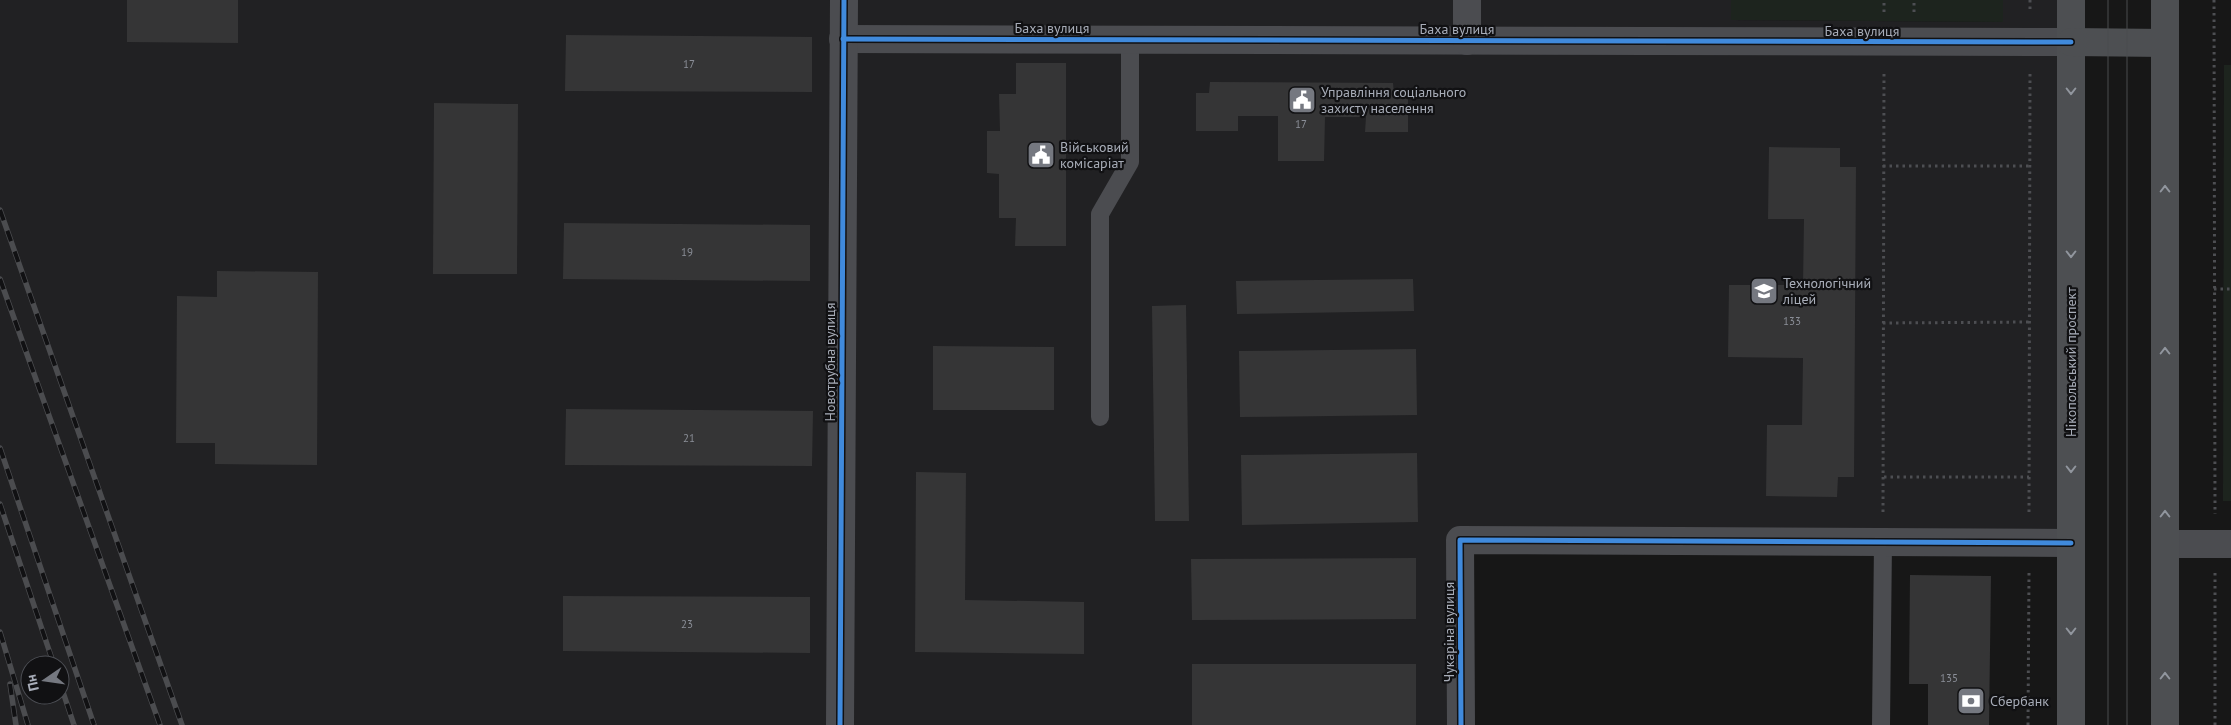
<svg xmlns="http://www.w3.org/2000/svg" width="2231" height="725" font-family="'PT Sans',sans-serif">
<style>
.built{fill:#212123;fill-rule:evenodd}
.green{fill:#1d241e}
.building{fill:#353536}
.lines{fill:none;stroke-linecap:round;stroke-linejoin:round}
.path{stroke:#4d4e52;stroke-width:3;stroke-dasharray:2.5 4;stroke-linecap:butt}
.service{stroke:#4b4c50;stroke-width:18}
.minor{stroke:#4b4c50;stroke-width:28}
.primary{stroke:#4d4f52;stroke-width:28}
.tram{stroke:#4b4c4f;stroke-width:1}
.rail-casing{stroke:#4b4c4f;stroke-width:5.5}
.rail{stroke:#111113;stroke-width:4;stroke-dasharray:11;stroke-linecap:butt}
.cycleway-casing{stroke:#111113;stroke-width:8}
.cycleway{stroke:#408adc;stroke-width:5}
.oneway{stroke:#91969e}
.labels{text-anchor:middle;stroke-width:4.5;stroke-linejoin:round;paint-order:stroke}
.number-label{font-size:11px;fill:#8b8f98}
.street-label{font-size:14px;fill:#a8adb8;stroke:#111113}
.poi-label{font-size:14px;fill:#a8adb8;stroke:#111113;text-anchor:start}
</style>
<rect width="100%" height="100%" fill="#171717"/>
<path class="built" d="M0 0H1731V20L2003 22V0H2058L2059 532 1468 529V725H0ZM30 665H60V695H30Z"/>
<g class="green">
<polygon points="1731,0 2003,0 2003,22 1731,20"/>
<polygon points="2224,65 2231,65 2231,501 2223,501"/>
</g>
<g class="building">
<polygon points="127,0 238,0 238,43 127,42"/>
<polygon points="566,35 812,37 812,92 565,91"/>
<polygon points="1016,63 1066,63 1066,246 1015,246 1016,218 999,218 999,174 987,173 987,131 1000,131 999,94 1016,94"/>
<polygon points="1210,82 1393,83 1394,94 1408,94 1408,132 1365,132 1366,117 1325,117 1324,161 1278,161 1278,116 1238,116 1238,131 1196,131 1196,93 1209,93"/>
<polygon points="434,103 518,104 517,274 433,274"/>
<polygon points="1769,147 1840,148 1840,167 1856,167 1854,477 1838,477 1837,497 1766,496 1767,425 1802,425 1803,358 1728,357 1729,285 1803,285 1804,219 1768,219"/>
<polygon points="564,223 810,225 810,281 563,279"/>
<polygon points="217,271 318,272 317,465 215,464 215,443 176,443 177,296 217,297"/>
<polygon points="1413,279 1414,311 1237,314 1236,281"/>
<polygon points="1186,305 1189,521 1155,521 1152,306"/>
<polygon points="933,346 1054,347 1054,410 933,410"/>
<polygon points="1416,349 1417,415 1240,417 1239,351"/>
<polygon points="566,409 813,411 812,466 565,465"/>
<polygon points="1417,453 1418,522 1242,525 1241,455"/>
<polygon points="916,472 966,473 965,600 1084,602 1084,654 915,652"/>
<polygon points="1416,558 1416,619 1192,620 1191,559"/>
<polygon points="1910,575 1991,576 1989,725 1928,725 1928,684 1909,684"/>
<polygon points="563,596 810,597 810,653 563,651"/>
<rect x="1192" y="664" width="224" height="61"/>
</g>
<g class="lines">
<g class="path">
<polyline points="2030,0 2030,12"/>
<polyline points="2214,0 2215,514"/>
<polyline points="1884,12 1884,0"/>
<polyline points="1914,12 1914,0"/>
<polyline points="1883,166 2030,166"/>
<polyline points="2214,289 2231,289"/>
<polyline points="1883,323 2030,322"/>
<polyline points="1884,477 2029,477"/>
<polyline points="1883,512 1884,71"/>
<polyline points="2029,512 2030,73"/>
<polyline points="2028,725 2029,573"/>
<polyline points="2215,725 2215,573"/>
</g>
<g class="service">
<polyline points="1100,417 1100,214 1130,162 1130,40"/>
<polyline points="1881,725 1883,542"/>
</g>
<g class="minor">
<polyline points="843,39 2071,42"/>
<polyline points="1467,41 1467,0"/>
<polyline points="2165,544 2231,544"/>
<polyline points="840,725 844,0"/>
<polyline points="1461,725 1460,540 2071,543"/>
</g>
<g class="primary">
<polyline points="2071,0 2071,725"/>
<polyline points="2071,42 2165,43"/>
<polyline points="2165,725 2165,0"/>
</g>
<g class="tram">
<polyline points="2108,0 2108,725"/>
<polyline points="2127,725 2127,0"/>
</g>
<defs>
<g id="rail">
<polyline points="0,210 182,725"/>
<polyline points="0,279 160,725"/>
<polyline points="0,448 94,725"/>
<polyline points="0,504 54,665"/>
<polyline points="0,632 28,725"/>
<polyline points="60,683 74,725"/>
<polyline points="10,684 16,725"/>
</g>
</defs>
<use href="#rail" class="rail-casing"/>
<use href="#rail" class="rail"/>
<defs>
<g id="cycleway">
<polyline points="843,39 2071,42"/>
<polyline points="840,725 844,0"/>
<polyline points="1461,725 1460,540 2071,543"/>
</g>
</defs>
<use href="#cycleway" class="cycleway-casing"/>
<use href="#cycleway" class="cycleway"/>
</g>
<defs><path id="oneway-chevron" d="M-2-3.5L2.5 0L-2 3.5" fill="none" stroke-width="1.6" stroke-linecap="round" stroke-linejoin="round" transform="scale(1.25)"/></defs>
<g class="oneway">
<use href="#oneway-chevron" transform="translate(2071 91) rotate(90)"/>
<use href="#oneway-chevron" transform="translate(2165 189) rotate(-90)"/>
<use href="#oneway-chevron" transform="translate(2071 254) rotate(90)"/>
<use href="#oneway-chevron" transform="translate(2165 351) rotate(-90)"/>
<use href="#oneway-chevron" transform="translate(2071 469) rotate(90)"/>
<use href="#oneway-chevron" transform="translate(2165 514) rotate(-90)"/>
<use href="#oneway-chevron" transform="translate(2071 631) rotate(90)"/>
<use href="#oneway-chevron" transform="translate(2165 676) rotate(-90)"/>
</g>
<defs>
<symbol id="civic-square" viewBox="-11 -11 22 22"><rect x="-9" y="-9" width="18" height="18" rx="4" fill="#757880" stroke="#111113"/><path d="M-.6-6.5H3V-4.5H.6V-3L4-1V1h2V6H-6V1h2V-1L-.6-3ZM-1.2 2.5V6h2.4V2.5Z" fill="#fff"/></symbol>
<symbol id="school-square" viewBox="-11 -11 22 22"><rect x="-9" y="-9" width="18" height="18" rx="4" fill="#757880" stroke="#111113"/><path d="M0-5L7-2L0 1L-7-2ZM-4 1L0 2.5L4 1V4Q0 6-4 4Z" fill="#fff"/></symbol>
<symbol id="bank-square" viewBox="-11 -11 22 22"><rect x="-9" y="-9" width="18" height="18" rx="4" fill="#757880" stroke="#111113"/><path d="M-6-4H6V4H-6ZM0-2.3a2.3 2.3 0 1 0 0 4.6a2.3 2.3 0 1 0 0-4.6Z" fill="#fff"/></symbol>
</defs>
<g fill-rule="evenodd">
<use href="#civic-square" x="1286" y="84" width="32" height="32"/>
<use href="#civic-square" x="1025" y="139" width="32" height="32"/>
<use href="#school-square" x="1748" y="275" width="32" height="32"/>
<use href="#bank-square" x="1955" y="685" width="32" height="32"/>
</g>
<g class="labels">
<g class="number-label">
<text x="689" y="68">17</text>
<text x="1301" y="128">17</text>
<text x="687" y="256">19</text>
<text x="1792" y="325">133</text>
<text x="689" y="442">21</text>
<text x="687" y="628">23</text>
<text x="1949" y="682">135</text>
</g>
<g class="street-label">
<text x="1052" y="33">Баха вулиця</text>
<text x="1457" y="34">Баха вулиця</text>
<text x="1862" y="36">Баха вулиця</text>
<text transform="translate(830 362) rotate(-90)" y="5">Новотрубна вулиця</text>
<text transform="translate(2071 362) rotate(-90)" y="5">Нікопольський проспект</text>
<text transform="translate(1449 632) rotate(-90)" y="5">Чукаріна вулиця</text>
</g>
<g class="poi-label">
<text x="1321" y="97">Управління соціального<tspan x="1321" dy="16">захисту населення</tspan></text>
<text x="1060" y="152">Військовий<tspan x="1060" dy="16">комісаріат</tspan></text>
<text x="1783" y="288">Технологічний<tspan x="1783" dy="16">ліцей</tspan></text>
<text x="1990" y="706">Сбербанк</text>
</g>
</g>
<g transform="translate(45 680) rotate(257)"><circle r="24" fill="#111113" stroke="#4d4f55"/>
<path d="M0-4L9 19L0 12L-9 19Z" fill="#757880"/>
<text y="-8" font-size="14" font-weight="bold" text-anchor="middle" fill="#a8adb8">Пн</text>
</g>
</svg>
